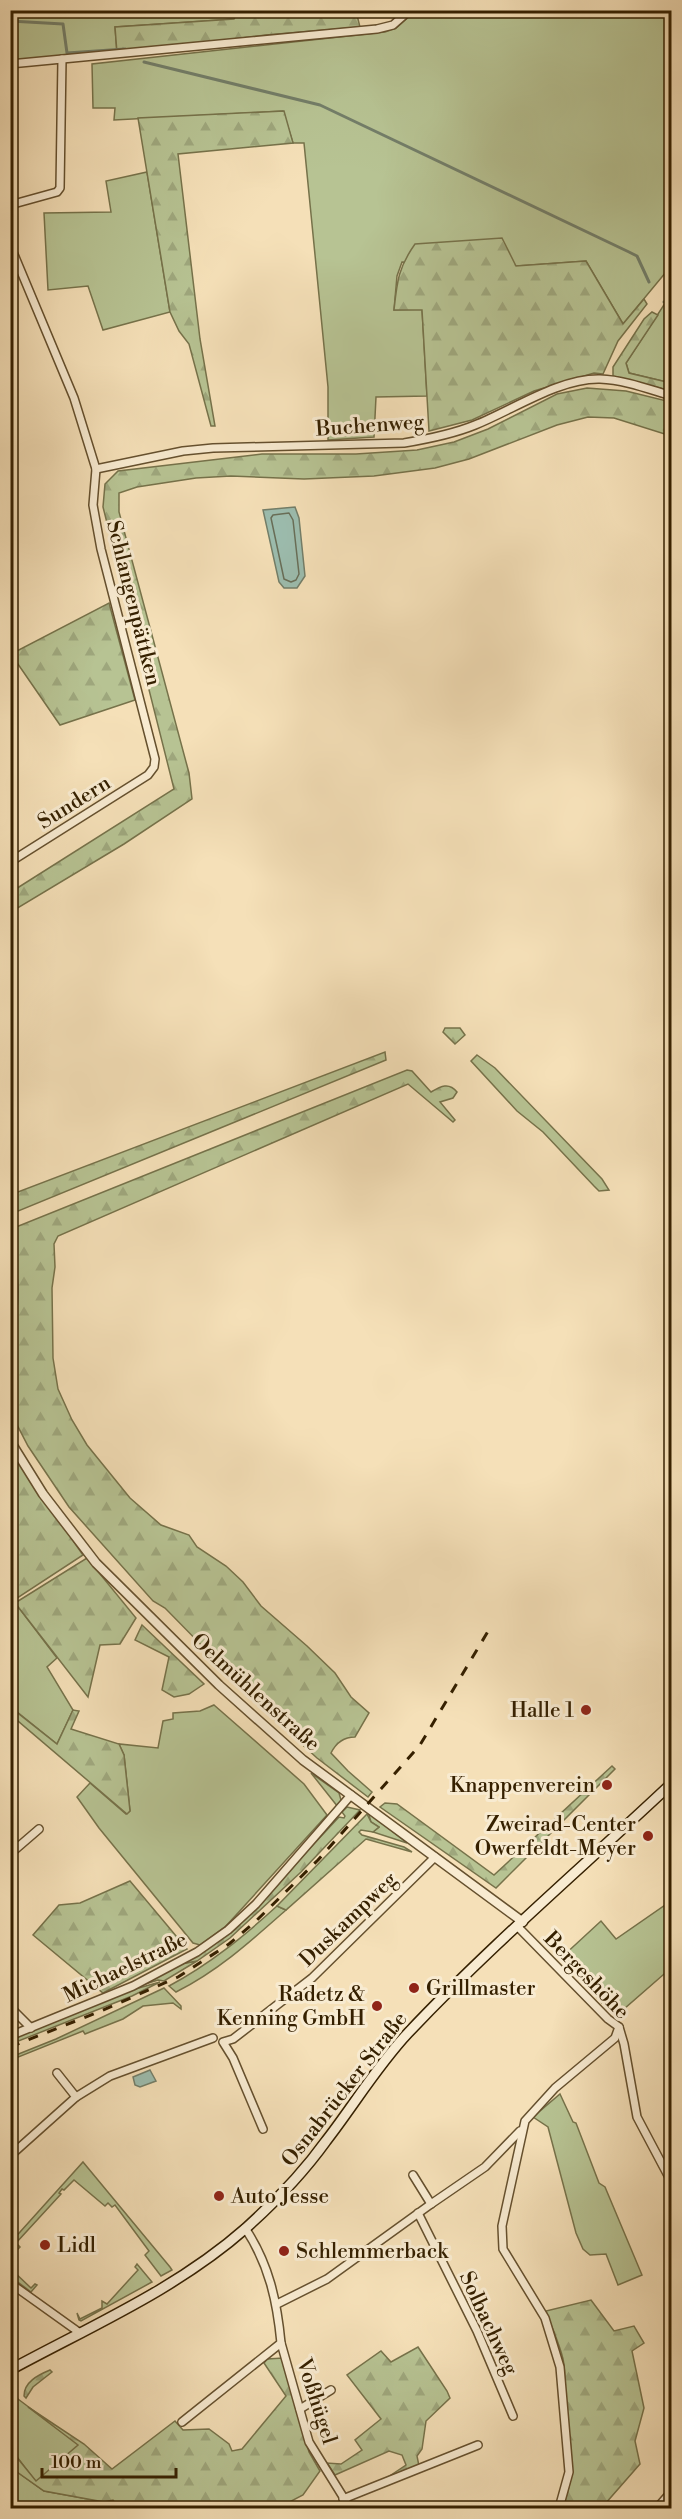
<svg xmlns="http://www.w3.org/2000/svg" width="682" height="2519" font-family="'Libre Bodoni',serif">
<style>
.grass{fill:#b7c393;stroke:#76724a;stroke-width:1.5}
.forest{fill:url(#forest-firs);stroke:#76724a;stroke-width:1.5}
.water{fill:#9cbdaf;stroke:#737e69;stroke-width:1.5}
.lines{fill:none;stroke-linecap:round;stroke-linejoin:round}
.shore{stroke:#686e58;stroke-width:1.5}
.stream{stroke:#737e69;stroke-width:3}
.minor-casing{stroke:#65502e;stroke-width:10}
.tertiary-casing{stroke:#65502e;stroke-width:11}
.secondary-casing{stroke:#352000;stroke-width:12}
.minor{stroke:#f8ebd1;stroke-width:7}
.tertiary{stroke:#f8ebd1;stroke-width:8}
.secondary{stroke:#f8ebd1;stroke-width:9}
.rail{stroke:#352000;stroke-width:3;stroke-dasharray:10 10;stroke-linecap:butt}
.poi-dot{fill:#8f2418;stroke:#f8ebd1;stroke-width:2}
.labels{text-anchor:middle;stroke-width:6;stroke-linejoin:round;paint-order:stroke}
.street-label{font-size:21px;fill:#352000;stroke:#f8ebd1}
.poi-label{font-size:21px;fill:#352000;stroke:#f8ebd1;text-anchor:end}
</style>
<defs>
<pattern id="forest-firs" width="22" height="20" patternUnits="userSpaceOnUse" patternTransform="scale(1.5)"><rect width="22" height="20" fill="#b7c393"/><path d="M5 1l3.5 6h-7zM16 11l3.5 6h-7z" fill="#9ea77d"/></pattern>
</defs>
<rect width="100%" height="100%" fill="#f5e0b8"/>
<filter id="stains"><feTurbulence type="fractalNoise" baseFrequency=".00333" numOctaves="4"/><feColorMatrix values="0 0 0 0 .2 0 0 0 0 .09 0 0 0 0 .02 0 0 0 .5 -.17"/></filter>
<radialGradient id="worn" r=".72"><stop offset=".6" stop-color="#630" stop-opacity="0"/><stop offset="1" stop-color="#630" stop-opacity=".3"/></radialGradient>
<g class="grass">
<polygon points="89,10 239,11 235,19 115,27 117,53 11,60 10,15"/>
<polygon points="415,11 667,11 672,13 672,65 669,69 672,71 671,266 623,324 586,261 516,266 402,262 397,276 394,310 422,309 427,396 376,397 374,437 328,440 328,387 304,143 293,143 283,111 114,120 115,108 93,108 92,64 385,32 396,28"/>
<polygon points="147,172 170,312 103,330 88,286 48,290 44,213 111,212 106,181"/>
<polygon points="671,294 671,383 629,373 626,363"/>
<polygon points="477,1055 495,1068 602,1179 609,1190 599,1191 594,1186 543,1132 517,1111 471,1061"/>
<polygon points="16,1604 57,1658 47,1667 73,1710 57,1744 11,1707 10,1608"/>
<polygon points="214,1705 304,1784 327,1815 226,1926 200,1945 193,1943 99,1828 77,1797 90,1783 126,1814 130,1811 124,1755 119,1744 158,1748 163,1721 173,1719 173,1713 200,1711"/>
<polygon points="311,1773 339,1793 341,1800 338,1807"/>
<polygon points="368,1812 407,1843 373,1832 379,1827 371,1822"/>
<polygon points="671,1901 671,1968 617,2015 607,2009 562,1957 601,1921 616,1939"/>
<path d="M277 1906 286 1910C251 1941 218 1971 176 1992L169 1986C210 1964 243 1937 277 1906Z"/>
<polygon points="197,1961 164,1981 158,1980 142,1985 180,1964"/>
<polygon points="160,1982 132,1996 11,2044 11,2039 128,1991"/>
<polygon points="164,1988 181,2006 181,2009 173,2003 143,2006 123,2019 85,2034 83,2031 11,2060 11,2057 56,2039"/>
<polygon points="560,2094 573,2122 576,2123 599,2183 605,2187 642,2275 618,2285 606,2254 590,2255 583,2249 576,2233 548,2127 533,2117"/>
<polygon points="83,2162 170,2267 172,2270 161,2276 145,2255 149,2251 115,2205 112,2207 108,2203 105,2206 74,2180 64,2190 62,2189 59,2193 61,2194 16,2243 20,2247 16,2251 11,2249 11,2242"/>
<polygon points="137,2264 152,2282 81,2321 79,2320 77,2313 80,2319 102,2308 102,2301 107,2304 138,2270 135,2267"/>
<polygon points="11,2269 31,2288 35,2284 37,2285 31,2292 11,2277"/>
<polygon points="18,2399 79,2445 36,2482 11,2449 11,2405"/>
<path d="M17 2472 44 2491 104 2502 113 2500 119 2508H22C12 2497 11 2488 10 2473Z"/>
</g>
<g class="forest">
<polygon points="239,10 356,11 360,27 266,35 117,53 115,27 234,19"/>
<polygon points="10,11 11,10 89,11 11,15"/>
<polygon points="284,111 293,143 178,154 200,339 215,426 211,426 189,344 179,331 170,312 138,118"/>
<path d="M502 238 516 266 586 261 623 324 644 299 647 304 618 341 603 374 594 373 534 391 472 420 429 431 422 310H394C397 282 398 268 415 244Z"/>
<polygon points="652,312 658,315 626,363 629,373 671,383 671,391 613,376 613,367 644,319"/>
<polygon points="587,388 626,391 671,402 671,436 614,418 588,417 557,425 469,459 435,468 374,476 304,479 231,476 196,478 137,487 119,493 119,512 189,773 192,799 124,844 11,912 11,892 174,789 103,507 105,484 118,471 262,454 356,454 417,450 454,442 488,429 557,394"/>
<polygon points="109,603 135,700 60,725 11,654"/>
<polygon points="445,1028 460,1028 465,1035 455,1044 443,1032"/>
<polygon points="385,1052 386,1060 11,1214 11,1189 18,1192"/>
<path d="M407 1070 412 1071 431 1092C441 1086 449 1082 457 1092L453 1098 440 1102 455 1120 453 1122 408 1084 58 1236 54 1244 55 1267 52 1288 53 1358 58 1389 72 1420 87 1445 130 1498 161 1525 189 1535 197 1547 226 1566 243 1582 261 1606 307 1646 335 1673 351 1697 369 1713 355 1737C343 1737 336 1743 331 1753L348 1771 372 1792 368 1797 317 1758 272 1717 165 1608 153 1601 69 1507 28 1446 11 1413V1229Z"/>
<polygon points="10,1450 83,1555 14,1600 15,1603 87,1558 136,1618 120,1644 100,1645 88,1697 16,1604 11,1608"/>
<polygon points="142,1625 204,1684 189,1694 174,1697 162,1690 169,1657 135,1640"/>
<polygon points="10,1707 57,1744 73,1710 79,1711 71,1729 119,1744 124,1755 130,1811 127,1814 11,1715"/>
<polygon points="612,1766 615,1769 496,1888 380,1807 385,1803 397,1804 494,1875"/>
<polygon points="347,1807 360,1810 301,1872 230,1938 197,1961 180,1964 215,1943 269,1892 339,1817 344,1818 345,1816 342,1812"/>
<polygon points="367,1814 371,1822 379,1827 373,1832 361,1830 359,1832 362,1835 404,1847 412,1852 366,1839 286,1910 277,1906"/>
<polygon points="130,1881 187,1949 103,1993 33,1935 59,1905 80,1903"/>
<path d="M591 2300 614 2331 634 2326 644 2343 632 2351 644 2408 635 2441 640 2464 605 2504 606 2508H562C579 2469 569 2441 565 2400 564 2386 566 2373 563 2359 559 2342 551 2327 546 2311Z"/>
<polygon points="418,2347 447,2391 450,2398 426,2421 422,2449 417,2456 419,2466 385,2479 406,2465 402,2455 389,2451 335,2475 327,2463 341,2464 362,2450 355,2440 381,2419 347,2375 381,2351 391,2362"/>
<polygon points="283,2358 309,2452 320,2471 303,2495 278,2508 119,2508 113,2500 104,2502 44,2491 17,2472 11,2473 10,2449 36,2481 78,2445 28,2407 84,2444 112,2469 175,2421 183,2430 209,2429 229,2444 232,2451 242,2449 286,2396 264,2363 267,2359"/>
<path d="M50 2370 52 2372 33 2387 26 2398 24 2396C24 2382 38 2375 50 2370Z"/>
</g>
<g class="water">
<polygon points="295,507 299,518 305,576 297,588 284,588 279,582 263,510"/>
<path d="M11 1260C21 1274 20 1312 11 1326Z"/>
<polygon points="150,2070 156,2081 140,2087 135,2085 133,2077"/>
</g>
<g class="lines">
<polygon class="shore" points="289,513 293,520 299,574 296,580 291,582 284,579 271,518 273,515"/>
<g class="stream">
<polyline points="10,21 63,24 67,53 125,49"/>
<polyline points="144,62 320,105 629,252 637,256 649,282"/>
<polyline points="664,302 672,303"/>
</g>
<defs>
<g id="minor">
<polyline points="10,64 377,29 393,25 410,10"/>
<polyline points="10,205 57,192 60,188 62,59"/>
<polyline points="10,245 74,398 96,469 93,505 101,549 155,759 154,767 148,775 10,862"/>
<path d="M96 469 183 451 213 448 404 443C428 439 453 434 475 425 513 410 559 378 600 379 625 380 648 389 672 396"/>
<polyline points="10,1854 39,1829"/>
<polyline points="518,1927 608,2019 619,2027 624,2044 637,2117 672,2183"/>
<polyline points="10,2007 31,2028"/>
<polyline points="10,2036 133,1986 197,1952 228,1930 256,1904 351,1795"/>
<polyline points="57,2073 76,2097"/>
<polyline points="263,2129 233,2058 223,2042 233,2039 312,1978 435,1857"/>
<polyline points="10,2156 76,2097 110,2076 213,2038"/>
<polyline points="413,2175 431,2204"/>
<polyline points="418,2213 477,2331 513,2416"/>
<polyline points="10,2283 80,2333"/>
<polyline points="277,2304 327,2279 431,2204 485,2167 520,2131"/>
<polyline points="281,2343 309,2442 350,2508"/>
<polyline points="300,2409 331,2390"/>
<path d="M182 2422 281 2343C277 2301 269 2264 245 2228"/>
<polyline points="343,2499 478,2445"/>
<polyline points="559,2508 569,2472 560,2367 545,2318 503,2249 502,2226 525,2121 555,2088 615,2038 619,2027"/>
<polyline points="657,2508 672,2491"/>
</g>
<polyline id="tertiary" points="10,1441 43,1494 96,1563 219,1685 303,1760 523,1922"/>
<path id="secondary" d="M10 2370C91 2326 177 2289 246 2228 276 2201 303 2173 326 2141 354 2105 377 2066 408 2033 491 1945 584 1866 672 1783"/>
</defs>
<use href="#minor" class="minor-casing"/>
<use href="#tertiary" class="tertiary-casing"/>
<use href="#secondary" class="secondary-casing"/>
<use href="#minor" class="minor"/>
<use href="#tertiary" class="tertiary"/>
<use href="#secondary" class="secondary"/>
<polyline class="rail" points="10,2047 101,2011 178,1977 229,1944 255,1922 318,1860 420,1745 490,1628"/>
</g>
<g class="poi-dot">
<circle cx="586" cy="1710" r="6"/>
<circle cx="607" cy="1785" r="6"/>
<circle cx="648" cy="1836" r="6"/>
<circle cx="414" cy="1988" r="6"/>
<circle cx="377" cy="2006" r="6"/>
<circle cx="219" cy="2196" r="6"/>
<circle cx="45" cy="2245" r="6"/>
<circle cx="284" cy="2251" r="6"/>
</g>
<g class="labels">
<g class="street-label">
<text transform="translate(370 425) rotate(-4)" y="7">Buchenweg</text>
<text transform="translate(134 603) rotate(76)" y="7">Schlangenpättken</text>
<text transform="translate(74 802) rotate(-32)" y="7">Sundern</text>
<text transform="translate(256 1692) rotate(42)" y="7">Oelmühlenstraße</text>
<text transform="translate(348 1919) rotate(-44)" y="7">Duskampweg</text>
<text transform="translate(125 1967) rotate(-26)" y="7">Michaelstraße</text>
<text transform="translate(587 1975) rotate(46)" y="7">Bergeshöhe</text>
<text transform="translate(344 2089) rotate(-52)" y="7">Osnabrücker Straße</text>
<text transform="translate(489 2323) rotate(65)" y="7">Solbachweg</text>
<text transform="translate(317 2401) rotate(72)" y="7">Voßhügel</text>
</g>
<g class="poi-label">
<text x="574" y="1717">Halle 1</text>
<text x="595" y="1792">Knappenverein</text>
<text x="636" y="1831">Zweirad-Center<tspan x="636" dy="24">Owerfeldt-Meyer</tspan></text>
<text x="426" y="1995" text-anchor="start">Grillmaster</text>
<text x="365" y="2001">Radetz &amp;<tspan x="365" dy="24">Kenning GmbH</tspan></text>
<text x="231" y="2203" text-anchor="start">Auto Jesse</text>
<text x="57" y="2252" text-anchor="start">Lidl</text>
<text x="296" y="2258" text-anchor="start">Schlemmerback</text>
</g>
</g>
<rect width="682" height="2519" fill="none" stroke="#f5e0b8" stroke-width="36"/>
<rect x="12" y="12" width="658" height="2495" fill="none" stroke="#352000" stroke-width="3"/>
<rect x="18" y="18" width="646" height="2483" fill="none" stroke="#352000" stroke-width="1.5"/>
<path d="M42 2468v9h134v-9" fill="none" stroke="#352000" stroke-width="3"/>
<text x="51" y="2468" font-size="18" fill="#352000" stroke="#f8ebd1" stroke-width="4.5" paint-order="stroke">100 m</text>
<rect width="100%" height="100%" filter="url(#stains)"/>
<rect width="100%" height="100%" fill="url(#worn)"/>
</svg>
